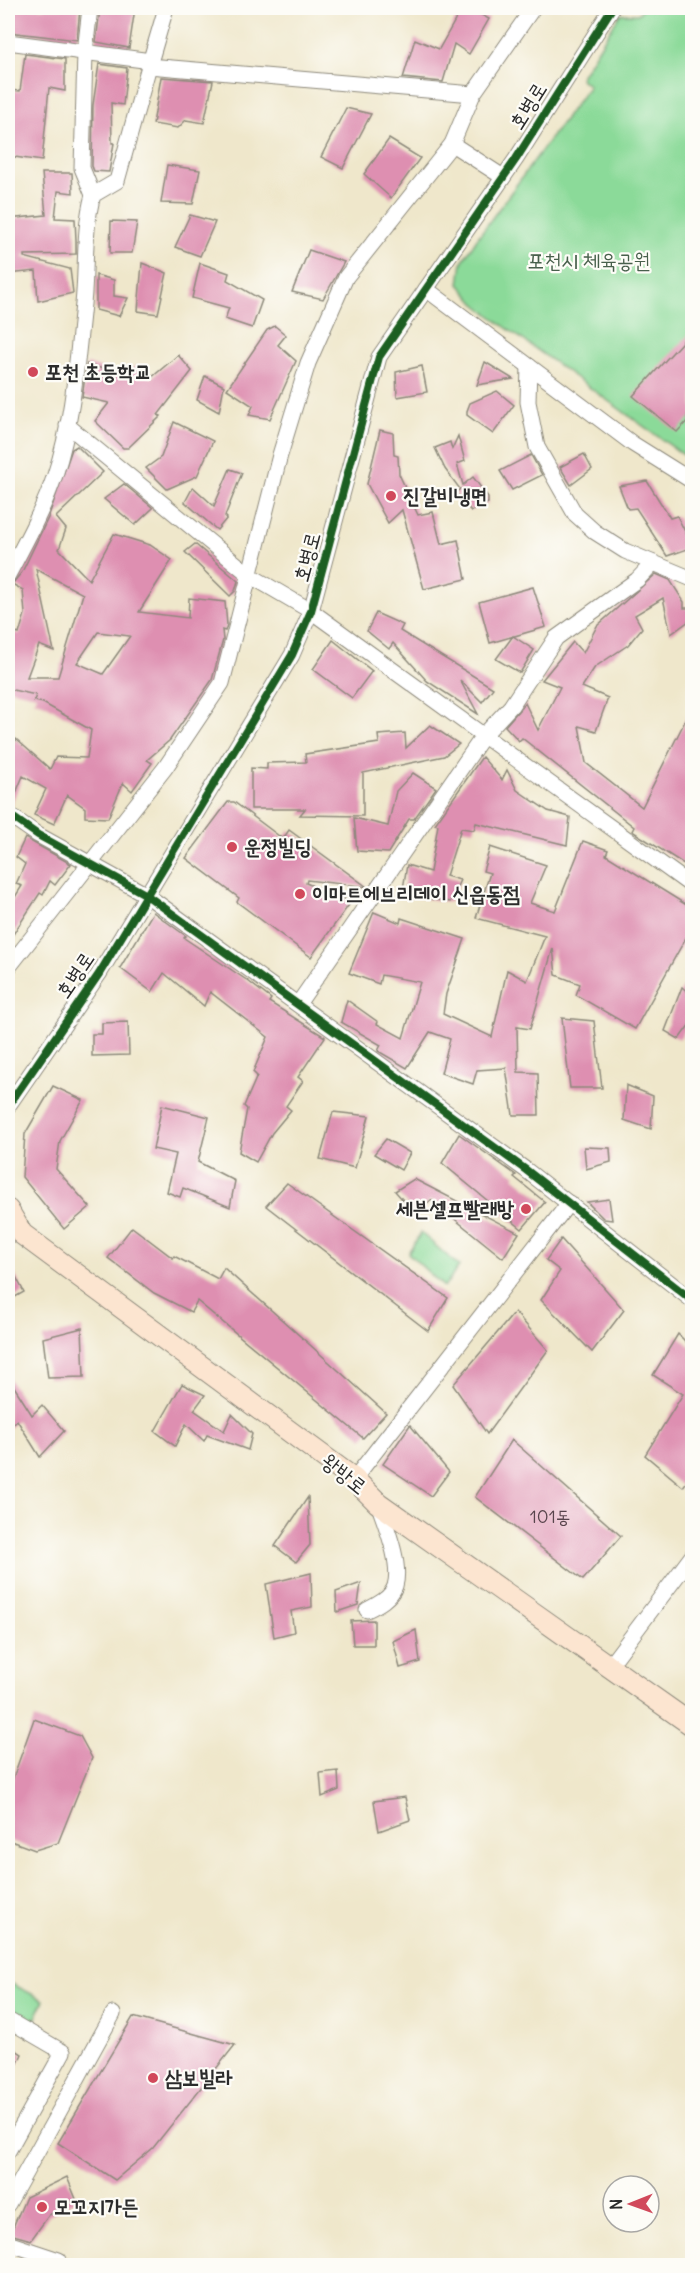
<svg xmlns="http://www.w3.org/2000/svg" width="700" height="2273" font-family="Delius,'Poor Story',sans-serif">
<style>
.green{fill:#8bda99;stroke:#5b8262;stroke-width:1.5}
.building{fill:#de8fb1;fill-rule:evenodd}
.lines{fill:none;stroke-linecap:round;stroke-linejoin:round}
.minor-casing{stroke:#8d897b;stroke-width:17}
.secondary-casing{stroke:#8d897b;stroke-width:23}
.minor{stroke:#fff;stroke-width:15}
.secondary{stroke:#fce5d0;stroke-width:21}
.cycleway-casing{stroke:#fdfcf7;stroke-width:11}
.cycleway{stroke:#1b5e20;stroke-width:8}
.poi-dot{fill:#d1495b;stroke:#fdfcf7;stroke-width:2}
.labels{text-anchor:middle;stroke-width:4.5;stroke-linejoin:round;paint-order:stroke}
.number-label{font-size:18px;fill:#58444c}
.street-label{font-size:21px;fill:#2b2b2b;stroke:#fdfcf7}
.park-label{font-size:21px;fill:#48604c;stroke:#fdfcf7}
.poi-label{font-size:21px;font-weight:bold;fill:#2b2b2b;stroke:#fdfcf7;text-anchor:start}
</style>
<rect width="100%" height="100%" fill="#fdfcf7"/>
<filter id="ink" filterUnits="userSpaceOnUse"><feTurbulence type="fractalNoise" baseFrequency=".0167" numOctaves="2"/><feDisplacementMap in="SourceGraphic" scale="12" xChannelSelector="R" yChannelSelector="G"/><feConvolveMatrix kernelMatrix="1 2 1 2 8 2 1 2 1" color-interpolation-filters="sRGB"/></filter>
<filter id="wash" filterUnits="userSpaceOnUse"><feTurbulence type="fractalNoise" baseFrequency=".008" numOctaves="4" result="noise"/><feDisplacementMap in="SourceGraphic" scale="24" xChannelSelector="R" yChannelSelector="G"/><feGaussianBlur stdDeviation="1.35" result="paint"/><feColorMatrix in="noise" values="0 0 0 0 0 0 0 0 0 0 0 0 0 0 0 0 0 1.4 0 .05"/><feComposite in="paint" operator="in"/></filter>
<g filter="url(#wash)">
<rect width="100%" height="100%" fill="#efe7cb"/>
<g class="green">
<polygon points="643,8 692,8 692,449 685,456 501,324 475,303 459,284 462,262 476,240 589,86 580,78 620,14 638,14"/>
<polygon points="421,1233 459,1266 444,1287 408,1253"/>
<polygon points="8,1982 44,2000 33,2024 8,2010"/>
</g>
<g id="blocks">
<g class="building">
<polygon points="8,8 80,8 77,40 8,32"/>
<polygon points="462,8 469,8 489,19 469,54 454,44 443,82 403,78 415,39 439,49"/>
<polygon points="100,9 135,8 129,48 96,42"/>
<polygon points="25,54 65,59 65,91 49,88 42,161 8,156 8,90 20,91"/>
<polygon points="99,64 127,68 123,105 111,103 112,143 114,143 109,172 94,171 92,166 93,105"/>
<polygon points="161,77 213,81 204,123 186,120 178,128 153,124"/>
<polygon points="346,108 371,114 343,168 321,157"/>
<polygon points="389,139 420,158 391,198 364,174"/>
<polygon points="167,165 200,170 193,204 161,203"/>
<polygon points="42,173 72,173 73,193 58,191 55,218 75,219 76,240 76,254 24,255 24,257 70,269 73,293 38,301 36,271 8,274 8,219 46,215"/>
<polygon points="190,215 215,222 200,256 175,247"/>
<polygon points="111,221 137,222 132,253 110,253"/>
<polygon points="309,250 344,262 323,299 292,292"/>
<polygon points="142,263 167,273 158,314 138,311"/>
<polygon points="200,263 229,273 227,280 262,300 252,328 225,319 229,308 192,298"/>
<polygon points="96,275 114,280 114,296 128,298 119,316 96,310"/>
<polygon points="275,326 286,335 278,345 296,361 270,419 249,415 253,406 227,389 267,330"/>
<polygon points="693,330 693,415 677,432 633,396"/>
<polygon points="178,355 192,371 158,415 161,416 128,448 123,448 95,421 109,403 82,397 87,364 116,373 138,366 151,378"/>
<polygon points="485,362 513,379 477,385"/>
<polygon points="422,366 427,392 397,397 396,372"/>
<polygon points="205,376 224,386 219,412 197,400"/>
<polygon points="497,391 514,405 493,434 467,415 467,411 470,403"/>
<polygon points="174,422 213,441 197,476 167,489 146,468 161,457"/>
<polygon points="380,430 393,433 394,455 398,456 399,474 418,515 433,512 441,544 458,540 466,579 424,589 402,510 388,523 367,484"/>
<polygon points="458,436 465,461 457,464 463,485 473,477 488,497 488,503 471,511 455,493 460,489 445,469 435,448 450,442 452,449"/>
<path d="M77 446 103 472 56 517 66 529 59 549 89 580 114 534 150 545 172 560 139 612 188 618 189 598 225 602 227 625 225 631 222 630 223 640 212 680 170 740 147 760 152 763 132 791 123 783 108 818 85 817V808L67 795 54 824 34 815 46 789 23 776 11 805 8 804V740L15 742 16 739 50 769 56 757 87 758 91 730 43 703 34 701 36 695 8 689V630L19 634 25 614 23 590 12 584 22 572 48 518 72 449ZM36 569 83 594 58 677H27L39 645 54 651ZM98 632 130 636 103 674 77 663Z"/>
<polygon points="584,454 592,469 571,485 560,467"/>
<polygon points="531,455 542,475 512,490 500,471"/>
<polygon points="230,469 242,473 225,516 227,518 217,530 185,502 193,487 214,506"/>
<polygon points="647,481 670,518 677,516 693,547 667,556 636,508 628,509 619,486"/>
<polygon points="124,484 153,508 135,525 104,499"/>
<polygon points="195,544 238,581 235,591 230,596 185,552"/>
<polygon points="656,574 670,580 684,602 684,608 693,608 693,618 671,634 663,598 635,615 642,628 628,645 595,667 582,687 608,698 596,731 579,726 586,763 642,807 693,705 693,858 687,866 632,831 634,827 522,738 519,741 505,726 525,703 538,730 560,687 542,680 573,642 583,653 597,626"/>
<polygon points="533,587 546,627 490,643 479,602"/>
<polygon points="376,613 403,625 400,631 493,688 482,702 460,680 478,714 427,681 393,643 389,649 367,631"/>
<polygon points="513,636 534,650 520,673 496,659"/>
<polygon points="333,640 372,671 352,698 313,669"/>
<polygon points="430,725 459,744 444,756 363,773 363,816 300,815 305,809 251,809 251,768 267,769 267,763 306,762 305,754 379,743 378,735 405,733 406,748"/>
<polygon points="482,757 502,780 507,770 517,790 548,811 570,817 567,845 476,823 474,830 461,828 446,876 460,880 450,902 402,895 407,865 430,872 438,825 435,824"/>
<polygon points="413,773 436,788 414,819 409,819 388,853 357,851 354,818 388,826 396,791"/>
<polygon points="228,802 234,802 283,839 289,830 367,887 307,880 306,883 351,902 311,957 237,902 239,898 186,858"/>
<polygon points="25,838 71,864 55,885 50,881 43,895 40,893 8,942 8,908 22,886 16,884 25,864 16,857"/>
<polygon points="583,841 608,850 606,855 693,909 693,925 635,1029 576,995 580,984 556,975 553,948 530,1029 517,1027 518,1072 538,1073 539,1115 513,1115 506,1068 477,1070 473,1084 441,1073 450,1039 430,1032 407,1068 378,1051 381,1045 341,1022 347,1000 378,1022 377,1024 403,1038 420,982 381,975 379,984 349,973 374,912 400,923 401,918 465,939 446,994 443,1014 492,1037 507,970 527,981 545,936 476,918 490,873 483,871 490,847 546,865 530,903 555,911"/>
<polygon points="153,912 186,936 184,938 248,981 271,999 269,1002 325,1037 298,1077 303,1081 286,1106 291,1110 272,1133 256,1162 239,1152 247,1109 244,1106 257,1076 253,1072 268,1037 210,992 204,1006 164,973 152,992 120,968"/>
<polygon points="682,987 693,997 693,1020 679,1039 665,1031"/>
<polygon points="562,1018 594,1021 602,1088 570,1088"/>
<polygon points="128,1022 129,1055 92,1056 92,1034 102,1034 102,1023"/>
<polygon points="626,1085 653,1096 651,1129 624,1120"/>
<polygon points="53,1086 83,1100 60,1141 56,1169 90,1207 64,1229 22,1177 25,1134"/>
<polygon points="162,1105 209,1117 198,1162 235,1181 230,1207 183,1188 180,1197 167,1192 176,1154 153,1149"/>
<polygon points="333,1112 369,1116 355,1168 320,1159"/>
<polygon points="459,1134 516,1175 514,1177 545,1202 522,1229 442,1163"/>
<polygon points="386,1139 410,1153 401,1170 374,1154"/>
<polygon points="584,1147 610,1148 611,1162 586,1169"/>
<polygon points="414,1179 519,1233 503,1258 431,1200 416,1215 395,1191"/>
<polygon points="287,1183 448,1298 428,1331 266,1206"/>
<polygon points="609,1199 612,1220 604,1219 587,1202"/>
<polygon points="132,1227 173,1258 174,1256 218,1279 224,1268 386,1413 363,1438 197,1301 191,1312 154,1293 108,1258"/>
<polygon points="561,1239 624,1310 592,1352 541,1300 560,1271 546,1260"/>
<polygon points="8,1262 24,1292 8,1301"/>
<polygon points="515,1312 548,1350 487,1434 453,1385"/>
<polygon points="82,1328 84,1377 48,1378 43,1338"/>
<polygon points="678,1334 693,1349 693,1473 683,1487 645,1455 683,1394 653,1375"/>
<polygon points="8,1377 32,1415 42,1405 64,1431 40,1457 17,1420 8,1429"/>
<polygon points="182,1384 205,1395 194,1410 224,1431 232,1414 252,1434 248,1450 207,1435 204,1441 186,1424 175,1446 155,1431"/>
<polygon points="410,1425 449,1472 431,1496 383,1464"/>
<polygon points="512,1440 621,1536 583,1580 475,1497"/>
<polygon points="308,1497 310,1545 296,1562 275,1546"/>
<polygon points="311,1573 312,1607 291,1611 294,1632 274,1637 266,1584"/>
<polygon points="361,1583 358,1605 337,1612 336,1592"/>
<polygon points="374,1620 374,1645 353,1645 351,1621"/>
<polygon points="416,1630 420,1662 400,1668 393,1641"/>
<polygon points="34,1719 80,1736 92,1758 58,1843 35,1850 8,1840 8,1792"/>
<polygon points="338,1771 339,1790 322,1797 320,1773"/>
<polygon points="405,1797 410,1820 379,1831 374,1801"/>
<polygon points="133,2017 235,2045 153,2148 115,2180 58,2143"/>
<polygon points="8,2045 22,2054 8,2085"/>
<polygon points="67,2177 76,2199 49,2215 31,2240 10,2234 26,2197"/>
</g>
</g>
</g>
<g filter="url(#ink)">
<use href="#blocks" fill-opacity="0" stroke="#8d897b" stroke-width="1.5"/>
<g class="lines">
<defs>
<g id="minor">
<polyline points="90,8 85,52 82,168 93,195"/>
<polyline points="166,8 149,66 473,94"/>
<polyline points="8,42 151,61"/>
<polyline points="452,144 503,177"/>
<polyline points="426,289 633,444 692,481"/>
<polyline points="529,366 528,402 537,447 575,514 595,532 625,551 692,579"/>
<polyline points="67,425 251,576 311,611 692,886"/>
<path d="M8 575C25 543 43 510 55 475 73 422 77 360 83 304 87 267 83 231 93 195L117 181 149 66"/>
<polyline points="8,814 38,835 145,894 526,1170 692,1300"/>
<polyline points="8,968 165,768 222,683 280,455 308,363 346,277 452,144 473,94 533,8"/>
<polyline points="298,1004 484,735 511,706 556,638 637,580 653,563"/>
<polyline points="8,1106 99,974 292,655 311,611 379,357 516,159 612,8"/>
<polyline points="354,1479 569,1203"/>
<path d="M367 1610C377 1605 391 1598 395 1586 402 1563 385 1524 378 1503"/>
<polyline points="610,1665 692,1556"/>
<polyline points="8,2020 63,2052 8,2151"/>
<polyline points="8,2204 113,2014"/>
<polyline points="8,2243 59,2260"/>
</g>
<polyline id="secondary" points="8,1210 22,1234 354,1479 378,1503 692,1725"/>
</defs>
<use href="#minor" class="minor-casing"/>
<use href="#secondary" class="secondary-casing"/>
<use href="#minor" class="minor"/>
<use href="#secondary" class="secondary"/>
<defs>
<g id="cycleway">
<polyline points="8,814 38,835 145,894 526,1170 692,1300"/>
<polyline points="8,1106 99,974 292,655 311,611 379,357 516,159 612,8"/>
</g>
</defs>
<use href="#cycleway" class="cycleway-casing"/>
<use href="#cycleway" class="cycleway"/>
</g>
</g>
<g class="poi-dot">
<circle cx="33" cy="372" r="6"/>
<circle cx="391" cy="496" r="6"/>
<circle cx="232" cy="847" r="6"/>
<circle cx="300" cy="894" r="6"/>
<circle cx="526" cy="1209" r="6"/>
<circle cx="153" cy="2078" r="6"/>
<circle cx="42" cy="2207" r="6"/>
</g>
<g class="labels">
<g class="number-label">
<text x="550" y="1523">101동</text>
</g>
<g class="street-label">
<text transform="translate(528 106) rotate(-58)" y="7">호병로</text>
<text transform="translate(307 557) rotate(-75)" y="7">호병로</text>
<text transform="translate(75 975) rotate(-56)" y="7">호병로</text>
<text transform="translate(344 1474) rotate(39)" y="7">왕방로</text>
</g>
<g class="park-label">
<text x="589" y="268">포천시 체육공원</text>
</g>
<g class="poi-label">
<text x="45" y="379">포천 초등학교</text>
<text x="403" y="503">진갈비냉면</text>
<text x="244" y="854">운정빌딩</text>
<text x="312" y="901">이마트에브리데이 신읍동점</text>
<text x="514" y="1216" text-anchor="end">세븐셀프빨래방</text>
<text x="165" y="2085">삼보빌라</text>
<text x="54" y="2214">모꼬지가든</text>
</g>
</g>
<rect width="700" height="2273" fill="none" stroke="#fdfcf7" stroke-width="30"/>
<g transform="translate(631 2204) rotate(269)"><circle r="28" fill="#fdfcf7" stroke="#a9a8a5" stroke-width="1.5"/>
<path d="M0-4.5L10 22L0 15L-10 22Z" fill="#d1495b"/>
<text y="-9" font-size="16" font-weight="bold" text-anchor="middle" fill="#2b2b2b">N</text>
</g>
</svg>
